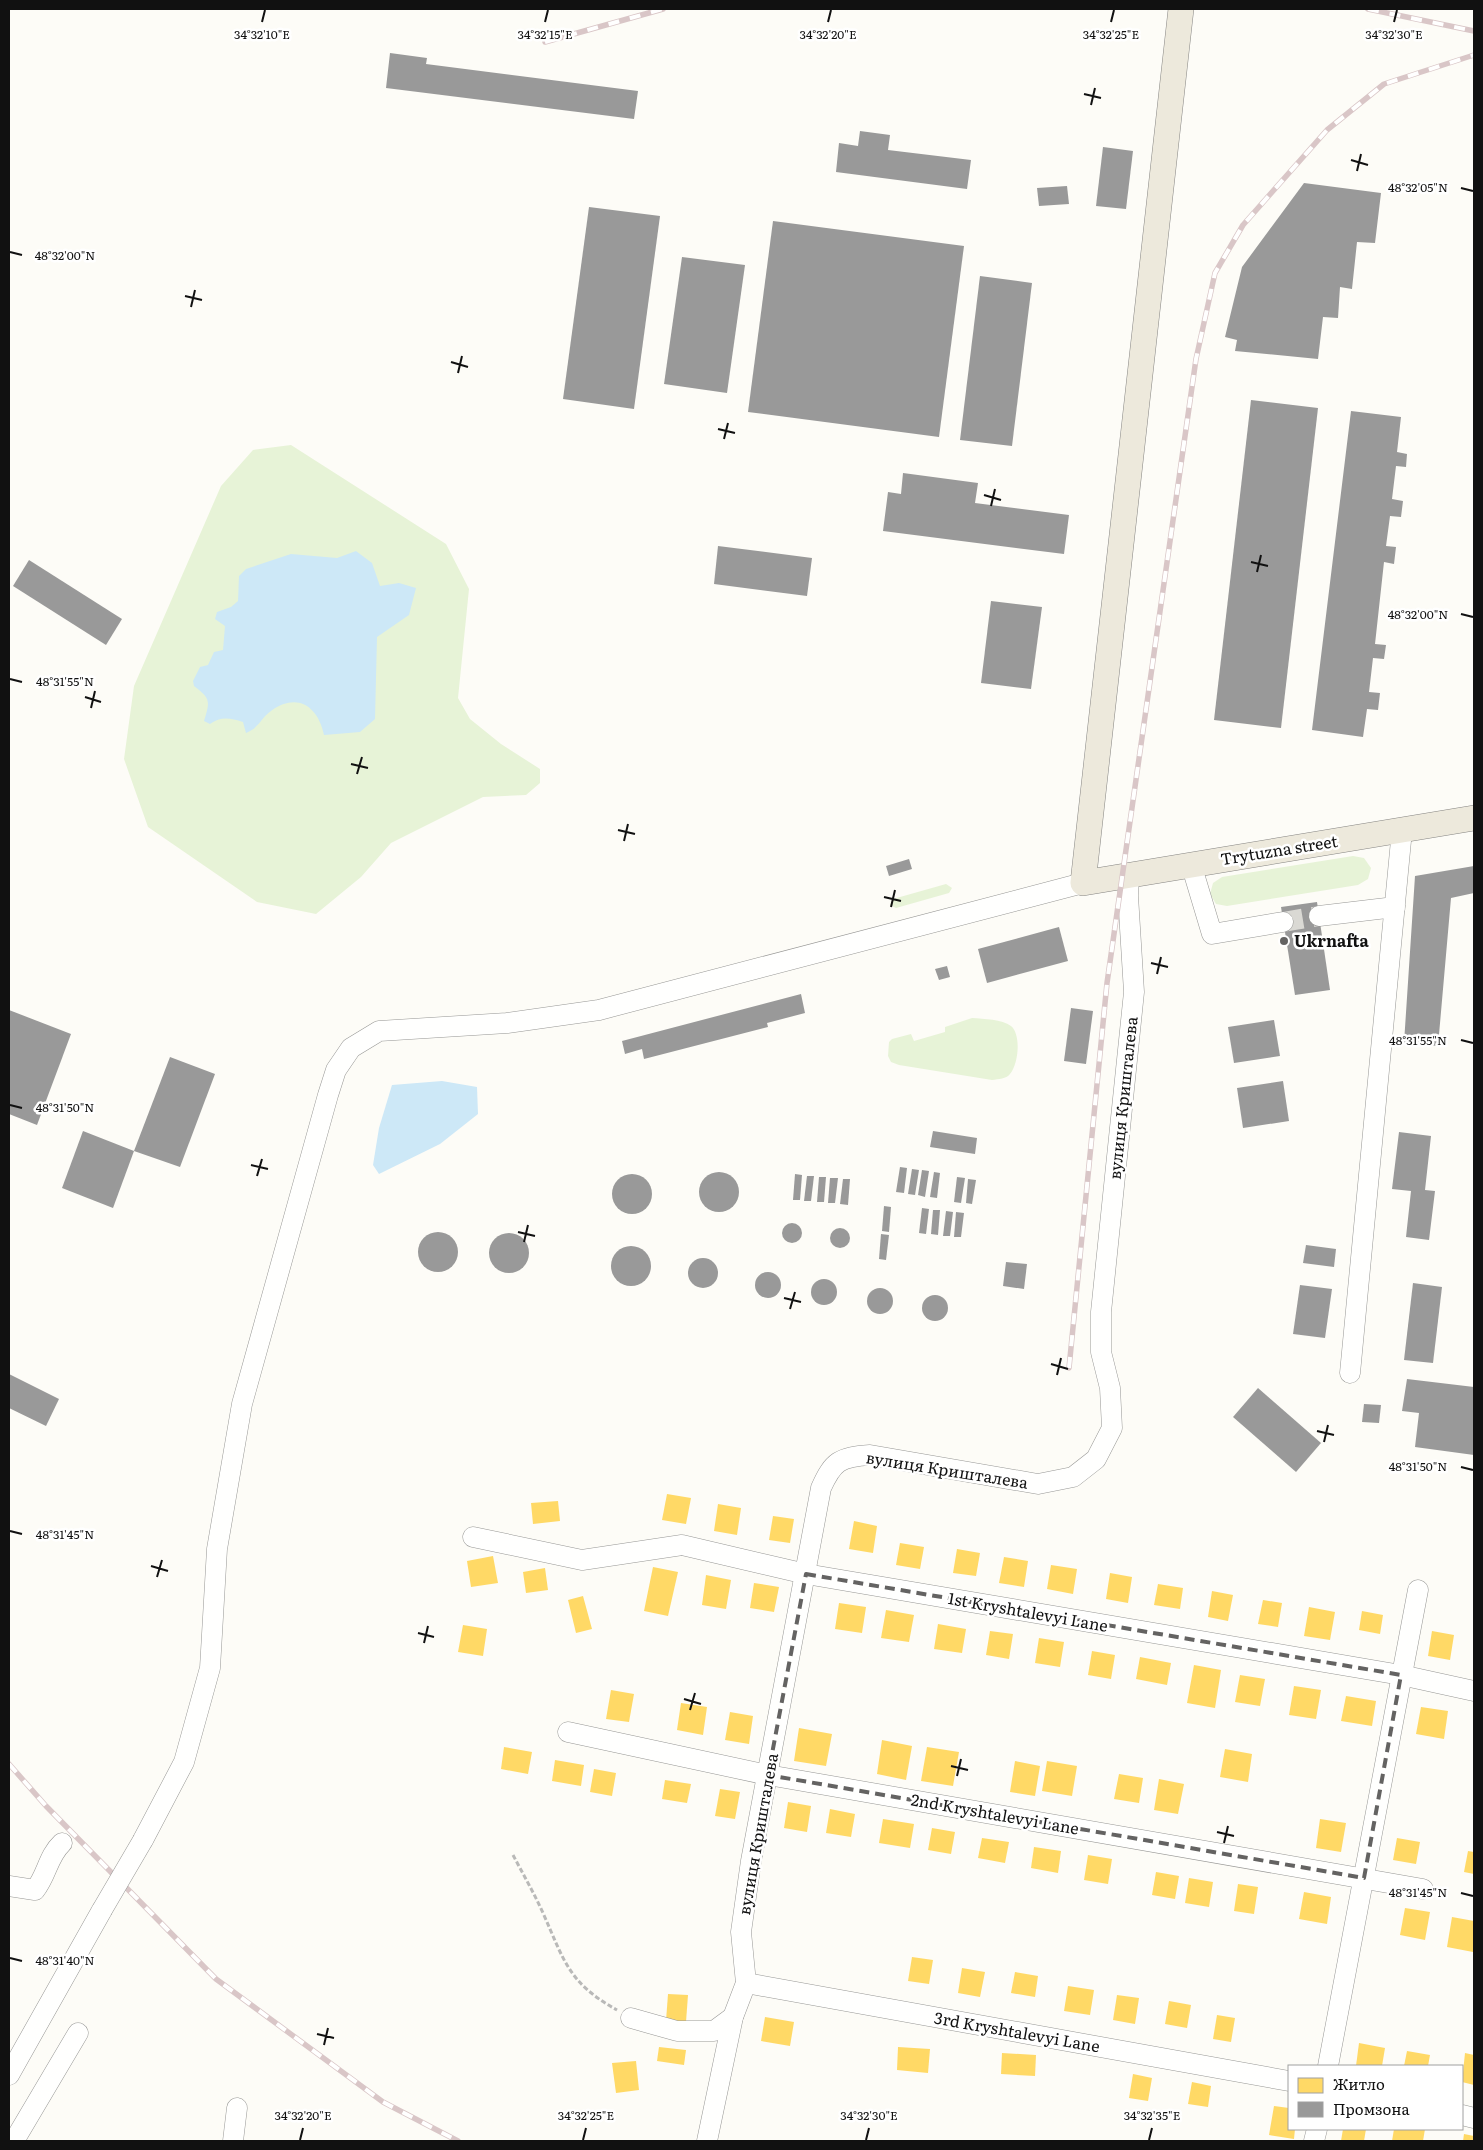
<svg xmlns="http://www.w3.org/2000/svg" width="1483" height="2150" font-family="Literata,serif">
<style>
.green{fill:#e7f3d7}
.water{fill:#cde8f7}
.homes{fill:#ffd966}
.industry{fill:#999}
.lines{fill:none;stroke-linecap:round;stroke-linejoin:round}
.minor-tunnel{stroke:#dad9d4;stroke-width:20;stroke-dasharray:20 10;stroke-linecap:butt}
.minor-casing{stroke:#979795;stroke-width:21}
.major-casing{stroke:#858482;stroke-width:26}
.path{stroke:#b9b9b8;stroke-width:3;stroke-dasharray:5 2.5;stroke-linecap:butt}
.minor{stroke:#fffffe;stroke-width:20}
.major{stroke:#ede9dc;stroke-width:25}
.rail-casing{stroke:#d9c6c7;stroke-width:5.5}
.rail{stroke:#fff;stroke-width:4;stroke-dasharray:11;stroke-linecap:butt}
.minor-bridge-casing{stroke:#979795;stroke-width:21;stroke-linecap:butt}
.minor-bridge{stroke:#fffffe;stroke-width:20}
.marked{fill:none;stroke:#646362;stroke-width:4;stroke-dasharray:10 6;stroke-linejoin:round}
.ticks{fill:none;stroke:#111;stroke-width:2}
.poi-dot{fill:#646362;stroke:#fff;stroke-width:2}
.labels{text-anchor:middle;stroke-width:5;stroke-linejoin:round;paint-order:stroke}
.street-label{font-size:16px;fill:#111;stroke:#fff}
.poi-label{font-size:16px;font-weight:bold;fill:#111;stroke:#fff;text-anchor:start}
.ticks-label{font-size:12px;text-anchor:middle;fill:#111;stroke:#fff;stroke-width:5;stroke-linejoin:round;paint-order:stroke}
</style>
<rect width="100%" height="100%" fill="#fdfcf7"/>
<g class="green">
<polygon points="291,445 446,544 469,589 458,698 470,719 501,744 540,769 540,783 526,795 483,797 391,843 361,877 316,914 257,902 148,827 124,759 134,686 221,486 253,450"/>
<polygon points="1353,856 1364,858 1371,868 1368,879 1358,885 1227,906 1216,904 1210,894 1213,883 1222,877"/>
<polygon points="946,884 952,888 949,893 896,908 890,905 893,899"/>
<path d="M972 1018C984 1019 1002 1019 1011 1026 1021 1034 1019 1063 1010 1074 1006 1079 999 1079 992 1080L899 1065 891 1062 888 1056 889 1042 892 1039 911 1034 914 1041 945 1032V1027Z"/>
</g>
<g class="water">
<path d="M356 551 372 563 380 586 399 583 416 588 409 615 377 637 375 719 360 732 324 735C318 706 297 692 271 711 260 719 260 727 246 733L243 722C230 718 221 716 210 724L204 721C210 701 211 699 194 686L193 681 200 667 208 665 214 652 223 650 225 626 215 619 217 612 231 607 238 601 239 576 246 569 291 554 337 558Z"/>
<polygon points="442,1081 477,1087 478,1114 440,1144 379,1174 373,1165 379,1128 392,1085"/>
</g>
<g class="homes">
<polygon points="667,1494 691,1498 686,1524 662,1520"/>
<polygon points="558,1501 560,1521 533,1524 531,1503"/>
<polygon points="718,1504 741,1508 737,1535 714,1531"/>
<polygon points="773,1516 794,1519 790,1543 769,1540"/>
<polygon points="854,1521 877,1526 873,1553 849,1549"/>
<polygon points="900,1543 924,1547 920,1569 896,1565"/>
<polygon points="957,1549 980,1553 976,1576 953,1573"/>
<polygon points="493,1556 498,1583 471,1587 467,1561"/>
<polygon points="1004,1557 1028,1561 1024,1587 999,1583"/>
<polygon points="1051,1565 1077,1569 1073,1594 1047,1589"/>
<polygon points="653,1567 678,1572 668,1616 644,1611"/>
<polygon points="545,1568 548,1590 526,1593 523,1572"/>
<polygon points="1110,1573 1132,1577 1128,1603 1106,1599"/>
<polygon points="706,1575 731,1580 726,1609 702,1605"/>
<polygon points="754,1583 779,1587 774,1612 750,1608"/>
<polygon points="1158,1584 1183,1588 1180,1609 1154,1605"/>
<polygon points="1212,1591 1233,1595 1228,1621 1208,1617"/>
<polygon points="583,1596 592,1629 576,1633 568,1600"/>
<polygon points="1263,1600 1282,1603 1278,1627 1258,1624"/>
<polygon points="839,1603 866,1607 862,1633 835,1629"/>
<polygon points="1309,1607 1335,1612 1330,1640 1304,1636"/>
<polygon points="886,1610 914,1615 909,1642 881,1638"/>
<polygon points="1362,1611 1383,1615 1380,1634 1359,1630"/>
<polygon points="938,1624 966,1629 962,1653 934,1649"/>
<polygon points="463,1625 487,1629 483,1656 458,1652"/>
<polygon points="990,1631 1013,1634 1009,1659 986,1655"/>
<polygon points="1432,1631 1454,1635 1450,1660 1428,1656"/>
<polygon points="1039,1638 1064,1642 1060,1667 1035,1663"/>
<polygon points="1092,1651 1115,1655 1111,1679 1088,1675"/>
<polygon points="1140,1657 1171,1663 1167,1685 1136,1679"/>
<polygon points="1194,1665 1221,1670 1215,1708 1187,1703"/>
<polygon points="1240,1675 1265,1679 1260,1706 1235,1702"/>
<polygon points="1294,1686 1321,1690 1316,1719 1289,1715"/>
<polygon points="611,1690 634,1694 629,1722 606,1719"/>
<polygon points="1346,1696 1376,1701 1372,1726 1341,1721"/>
<polygon points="681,1703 707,1707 703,1735 677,1730"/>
<polygon points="1421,1707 1448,1711 1444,1739 1416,1734"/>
<polygon points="730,1712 753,1716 749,1744 725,1740"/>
<polygon points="799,1728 832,1734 826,1766 794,1761"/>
<polygon points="882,1740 912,1746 906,1780 877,1774"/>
<polygon points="504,1747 532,1752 528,1774 501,1769"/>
<polygon points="927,1747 959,1752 953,1786 921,1781"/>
<polygon points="1225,1749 1252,1754 1248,1782 1220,1777"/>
<polygon points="555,1760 584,1765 581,1786 552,1781"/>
<polygon points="1015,1761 1040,1766 1035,1796 1010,1792"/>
<polygon points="1047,1761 1077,1766 1072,1796 1042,1791"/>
<polygon points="594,1769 616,1773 612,1796 590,1792"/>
<polygon points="1119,1774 1143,1778 1139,1803 1114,1799"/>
<polygon points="1159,1779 1184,1784 1178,1814 1154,1810"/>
<polygon points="665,1780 691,1784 687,1803 662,1799"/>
<polygon points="720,1789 740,1792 735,1819 715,1816"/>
<polygon points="788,1802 811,1806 807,1832 784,1828"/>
<polygon points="830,1809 855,1814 851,1837 826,1833"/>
<polygon points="883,1819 914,1824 910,1848 879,1843"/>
<polygon points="1320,1819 1346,1823 1341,1852 1316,1848"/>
<polygon points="932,1828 955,1832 951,1854 928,1850"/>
<polygon points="982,1838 1009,1842 1005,1863 978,1858"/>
<polygon points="1397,1838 1420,1842 1416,1864 1393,1860"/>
<polygon points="1034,1847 1061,1851 1058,1873 1031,1868"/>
<polygon points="1468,1851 1474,1852 1474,1874 1464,1872"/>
<polygon points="1088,1855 1112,1859 1108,1884 1084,1880"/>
<polygon points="1156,1872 1179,1876 1175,1899 1152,1895"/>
<polygon points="1189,1878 1213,1882 1209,1907 1185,1903"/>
<polygon points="1238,1884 1258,1887 1254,1914 1234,1911"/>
<polygon points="1304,1892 1331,1897 1327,1924 1299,1919"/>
<polygon points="1405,1908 1430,1912 1425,1940 1400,1935"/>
<polygon points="1452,1917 1474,1921 1473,1952 1447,1947"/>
<polygon points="912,1957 933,1960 929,1984 908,1981"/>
<polygon points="962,1968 985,1972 980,1997 958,1993"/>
<polygon points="1015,1972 1038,1976 1035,1997 1011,1993"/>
<polygon points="1068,1986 1094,1990 1090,2015 1064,2011"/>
<polygon points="668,1994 688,1995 686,2022 666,2021"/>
<polygon points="1117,1995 1139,1998 1135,2024 1113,2020"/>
<polygon points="1169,2001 1191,2005 1187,2028 1165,2024"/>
<polygon points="1217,2015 1235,2018 1231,2042 1213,2039"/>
<polygon points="765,2017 794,2022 790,2046 761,2041"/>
<polygon points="1359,2043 1385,2048 1382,2066 1356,2066"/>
<polygon points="659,2047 686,2050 684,2065 657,2061"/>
<polygon points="898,2047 930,2049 928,2073 897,2070"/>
<polygon points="1407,2051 1430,2055 1428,2066 1404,2066"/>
<polygon points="1002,2053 1036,2055 1035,2076 1001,2074"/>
<polygon points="1465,2053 1474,2055 1474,2085 1462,2082"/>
<polygon points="636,2061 639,2090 616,2093 612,2063"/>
<polygon points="1133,2074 1152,2078 1148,2101 1129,2098"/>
<polygon points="1192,2082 1211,2086 1208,2107 1188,2104"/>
<polygon points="1274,2106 1289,2108 1289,2129 1295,2129 1294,2139 1269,2135"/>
<polygon points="1343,2129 1366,2129 1364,2141 1341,2141"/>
<polygon points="1394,2129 1425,2129 1423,2141 1392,2141"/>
<polygon points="1464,2134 1474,2136 1474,2141 1463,2141"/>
</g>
<g class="industry">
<polygon points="390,53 427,58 426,64 638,91 634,119 386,88"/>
<polygon points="860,131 890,135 888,150 971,160 967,189 836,172 839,143 858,146"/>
<polygon points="1103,147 1133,151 1126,209 1096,206"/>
<polygon points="1304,183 1381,193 1375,243 1357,242 1352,289 1340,287 1338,318 1323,317 1318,359 1235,351 1237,340 1225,337 1242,267"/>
<polygon points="1067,186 1069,204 1039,206 1037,188"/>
<polygon points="589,207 660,216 634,409 563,399"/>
<polygon points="773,221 964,246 939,437 748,412"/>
<polygon points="682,257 745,265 727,393 664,384"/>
<polygon points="980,276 1032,283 1012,446 960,440"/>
<polygon points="1251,400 1318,408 1281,728 1214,720"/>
<polygon points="1351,411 1401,417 1397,452 1407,454 1406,467 1396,466 1392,499 1403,501 1401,517 1390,516 1386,546 1396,547 1394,564 1384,562 1375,644 1386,645 1384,659 1373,658 1369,692 1380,693 1378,710 1367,709 1363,737 1312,730"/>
<polygon points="903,473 978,483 975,503 1069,515 1064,554 883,531 888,492 901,494"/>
<polygon points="718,546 812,558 807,596 714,584"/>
<polygon points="29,560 122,619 106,645 13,586"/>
<polygon points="991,601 1042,607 1031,689 981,683"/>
<polygon points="909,859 912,869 889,876 886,866"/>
<polygon points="1474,866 1474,893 1451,898 1438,1046 1404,1043 1415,876"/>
<polygon points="1317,902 1330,990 1295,995 1281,907"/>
<polygon points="1059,927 1068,961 987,983 978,949"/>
<polygon points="947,966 950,977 939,980 935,969"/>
<polygon points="801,994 805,1013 767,1023 768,1027 644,1059 642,1049 625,1054 622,1041"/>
<polygon points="1071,1008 1093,1011 1086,1064 1064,1061"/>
<polygon points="9,1010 71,1034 37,1125 9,1114"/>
<polygon points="1274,1020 1280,1056 1234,1063 1228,1027"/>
<polygon points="170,1057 215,1074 180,1167 134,1151"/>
<polygon points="1283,1081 1289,1121 1243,1128 1237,1088"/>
<polygon points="83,1131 134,1151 113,1208 62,1188"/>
<polygon points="933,1131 977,1138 975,1154 930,1147"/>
<polygon points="1399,1132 1431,1136 1425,1190 1435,1191 1429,1240 1406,1237 1411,1191 1392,1189"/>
<polygon points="900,1167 907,1168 904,1193 896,1192"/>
<polygon points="912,1169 919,1170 915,1195 908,1194"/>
<polygon points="922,1170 929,1171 925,1197 918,1195"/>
<circle cx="719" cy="1192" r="20"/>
<polygon points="934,1172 940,1173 937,1198 930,1197"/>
<circle cx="632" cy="1194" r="20"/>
<polygon points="795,1174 802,1175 800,1200 793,1200"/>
<polygon points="807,1176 814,1176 811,1201 804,1201"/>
<polygon points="819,1177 826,1177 824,1202 817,1202"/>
<polygon points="957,1177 965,1178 961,1203 954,1202"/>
<polygon points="830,1178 838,1178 835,1203 828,1203"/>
<polygon points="843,1179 850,1179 848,1205 840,1204"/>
<polygon points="968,1179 976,1180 972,1204 966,1203"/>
<polygon points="884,1206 891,1207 889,1232 882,1231"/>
<polygon points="922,1208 929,1209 926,1234 919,1233"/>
<polygon points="933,1210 940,1210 938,1235 931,1234"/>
<polygon points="946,1211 953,1212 950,1236 943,1236"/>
<polygon points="956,1212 964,1213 961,1237 954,1237"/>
<circle cx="792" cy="1233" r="10"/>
<circle cx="840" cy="1238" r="10"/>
<circle cx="438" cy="1252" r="20"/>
<circle cx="509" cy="1253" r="20"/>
<polygon points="881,1234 889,1235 886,1260 879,1259"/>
<polygon points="1306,1245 1336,1249 1334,1267 1303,1263"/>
<circle cx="631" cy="1266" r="20"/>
<circle cx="703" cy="1273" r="15"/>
<polygon points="1006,1262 1027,1264 1024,1289 1003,1286"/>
<circle cx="768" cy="1285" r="13"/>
<circle cx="824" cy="1292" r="13"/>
<polygon points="1413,1283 1442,1287 1433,1363 1404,1360"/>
<polygon points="1300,1285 1332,1289 1325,1338 1293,1334"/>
<circle cx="880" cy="1301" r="13"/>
<circle cx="935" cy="1308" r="13"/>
<polygon points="9,1374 59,1399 46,1426 9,1408"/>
<polygon points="1407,1379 1474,1387 1474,1455 1415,1447 1419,1413 1402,1411"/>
<polygon points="1258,1388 1321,1443 1296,1472 1233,1417"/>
<polygon points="1364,1404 1381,1405 1379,1423 1362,1422"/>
</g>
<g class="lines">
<polyline class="minor-tunnel" points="1283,922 1319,916"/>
<defs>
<g id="minor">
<polyline points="1191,864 1212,934 1283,922"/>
<polyline points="1319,916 1395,907"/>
<polyline points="1350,1373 1402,830"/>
<polyline points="473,1537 582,1560 682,1545 806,1574 1401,1675 1474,1691"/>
<polyline points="568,1732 768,1775 1423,1889"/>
<polyline points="143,1840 184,1762 210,1668 217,1549 242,1404 328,1095 336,1070 351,1048 379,1031 507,1023 599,1010 1083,883"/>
<path d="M9 1886 35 1890C47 1875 48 1856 62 1843"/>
<polyline points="746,1983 1289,2081"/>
<polyline points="631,2018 677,2031 714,2031 733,2017"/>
<polyline points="1328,2066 1418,1590"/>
<polyline points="9,2075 102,1910"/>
<polyline points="1462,2115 1474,2118"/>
<polyline points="14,2141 78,2033"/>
<polyline points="233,2141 237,2108"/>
<path d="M707 2141 733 2017 746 1983 741 1932 751 1861 821 1488C833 1461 840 1457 870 1455L1038 1484 1073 1477 1096 1459 1112 1428 1110 1388 1101 1352V1312L1134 992 1128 896 1129 875"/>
<polyline points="1314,2141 1317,2129"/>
</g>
<polyline id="major" points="1181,9 1083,883 1474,818"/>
</defs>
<use href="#minor" class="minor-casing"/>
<use href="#major" class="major-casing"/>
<path class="path" d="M513 1855C523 1874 534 1893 543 1913 564 1960 568 1983 617 2010"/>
<use href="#minor" class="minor"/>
<use href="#major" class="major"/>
<defs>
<g id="rail">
<polyline points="1368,9 1474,31"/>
<polyline points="545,42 663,9"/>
<polyline points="1069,1368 1107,983 1196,359 1215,273 1243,225 1327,130 1384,84 1474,55"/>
<polyline points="9,1764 46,1806 216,1979 383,2102 458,2141"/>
</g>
</defs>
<use href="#rail" class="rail-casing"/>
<use href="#rail" class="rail"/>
<defs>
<polyline id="minor-bridge" points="102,1910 143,1840"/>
</defs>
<use href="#minor-bridge" class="minor-bridge-casing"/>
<use href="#minor-bridge" class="minor-bridge"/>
</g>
<path class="marked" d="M806 1574 1401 1675 1364 1878 768 1775Z"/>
<path class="ticks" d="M262 22 265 10M545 22 548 10M828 22 831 10M1111 22 1114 10M1394 22 1397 10M1084 94 1101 98M1091 105 1095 88M1351 160 1368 165M1357 171 1361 154M1461 188 1473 191M10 252 22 255M185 296 202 300M191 307 195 290M451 362 468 367M458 373 462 356M718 429 735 433M724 439 728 423M984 495 1001 500M991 506 995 489M1251 562 1268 566M1257 572 1261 555M1461 614 1473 617M10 679 22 682M85 697 101 702M91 708 95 691M351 764 368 768M357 774 362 757M618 830 635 834M624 841 628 824M884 897 901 901M891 907 895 890M1151 963 1168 967M1157 974 1161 957M1461 1040 1473 1043M10 1105 22 1108M251 1165 268 1169M257 1176 262 1159M518 1232 535 1236M524 1242 528 1225M784 1298 801 1302M790 1309 795 1292M1051 1364 1068 1369M1057 1375 1061 1358M1317 1431 1334 1435M1324 1442 1328 1425M1461 1467 1473 1470M10 1531 22 1534M151 1566 168 1571M157 1577 162 1560M418 1633 434 1637M424 1643 428 1626M684 1699 701 1704M690 1710 695 1693M951 1766 968 1770M957 1776 961 1759M1217 1832 1234 1836M1224 1843 1228 1826M1461 1893 1473 1896M10 1958 22 1961M317 2034 334 2038M324 2045 328 2028M300 2140 303 2128M583 2140 586 2128M866 2140 869 2128M1149 2140 1152 2128"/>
<circle class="poi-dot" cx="1284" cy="941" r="5"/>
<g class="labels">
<g class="street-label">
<text transform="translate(1279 850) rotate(-9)" y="6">Trytuzna street</text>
<text transform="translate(1123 1098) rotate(-84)" y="6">вулиця Кришталева</text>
<text transform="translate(947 1470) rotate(9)" y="6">вулиця Кришталева</text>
<text transform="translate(1028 1612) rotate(10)" y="6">1st Kryshtalevyi Lane</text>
<text transform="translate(995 1814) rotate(10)" y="6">2nd Kryshtalevyi Lane</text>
<text transform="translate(758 1834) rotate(-80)" y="6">вулиця Кришталева</text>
<text transform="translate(1017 2032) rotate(10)" y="6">3rd Kryshtalevyi Lane</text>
</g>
<g class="poi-label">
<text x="1294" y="947">Ukrnafta</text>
</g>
</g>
<g class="ticks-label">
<text x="262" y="39">34°32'10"E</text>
<text x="545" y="39">34°32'15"E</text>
<text x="828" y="39">34°32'20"E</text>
<text x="1111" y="39">34°32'25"E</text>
<text x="1394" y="39">34°32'30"E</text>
<text x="1418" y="192">48°32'05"N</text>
<text x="65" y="260">48°32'00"N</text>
<text x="1418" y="619">48°32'00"N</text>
<text x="65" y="686">48°31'55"N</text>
<text x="1418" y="1045">48°31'55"N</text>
<text x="65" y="1112">48°31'50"N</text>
<text x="1418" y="1471">48°31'50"N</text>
<text x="65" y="1539">48°31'45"N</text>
<text x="1418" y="1897">48°31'45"N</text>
<text x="65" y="1965">48°31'40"N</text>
<text x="303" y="2120">34°32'20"E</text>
<text x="586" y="2120">34°32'25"E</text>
<text x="869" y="2120">34°32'30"E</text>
<text x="1152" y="2120">34°32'35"E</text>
</g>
<rect width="1483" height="2150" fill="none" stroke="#111111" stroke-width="20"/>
<rect x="1288" y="2065" width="175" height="65" fill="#ffffff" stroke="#a0a0a0"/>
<rect x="1298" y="2078" width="25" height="15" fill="#ffd966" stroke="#a0a0a0"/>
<text x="1333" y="2090" font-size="15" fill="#111111">Житло</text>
<rect x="1298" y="2102" width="25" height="15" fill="#999999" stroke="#a0a0a0"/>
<text x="1333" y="2115" font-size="15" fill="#111111">Промзона</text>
</svg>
